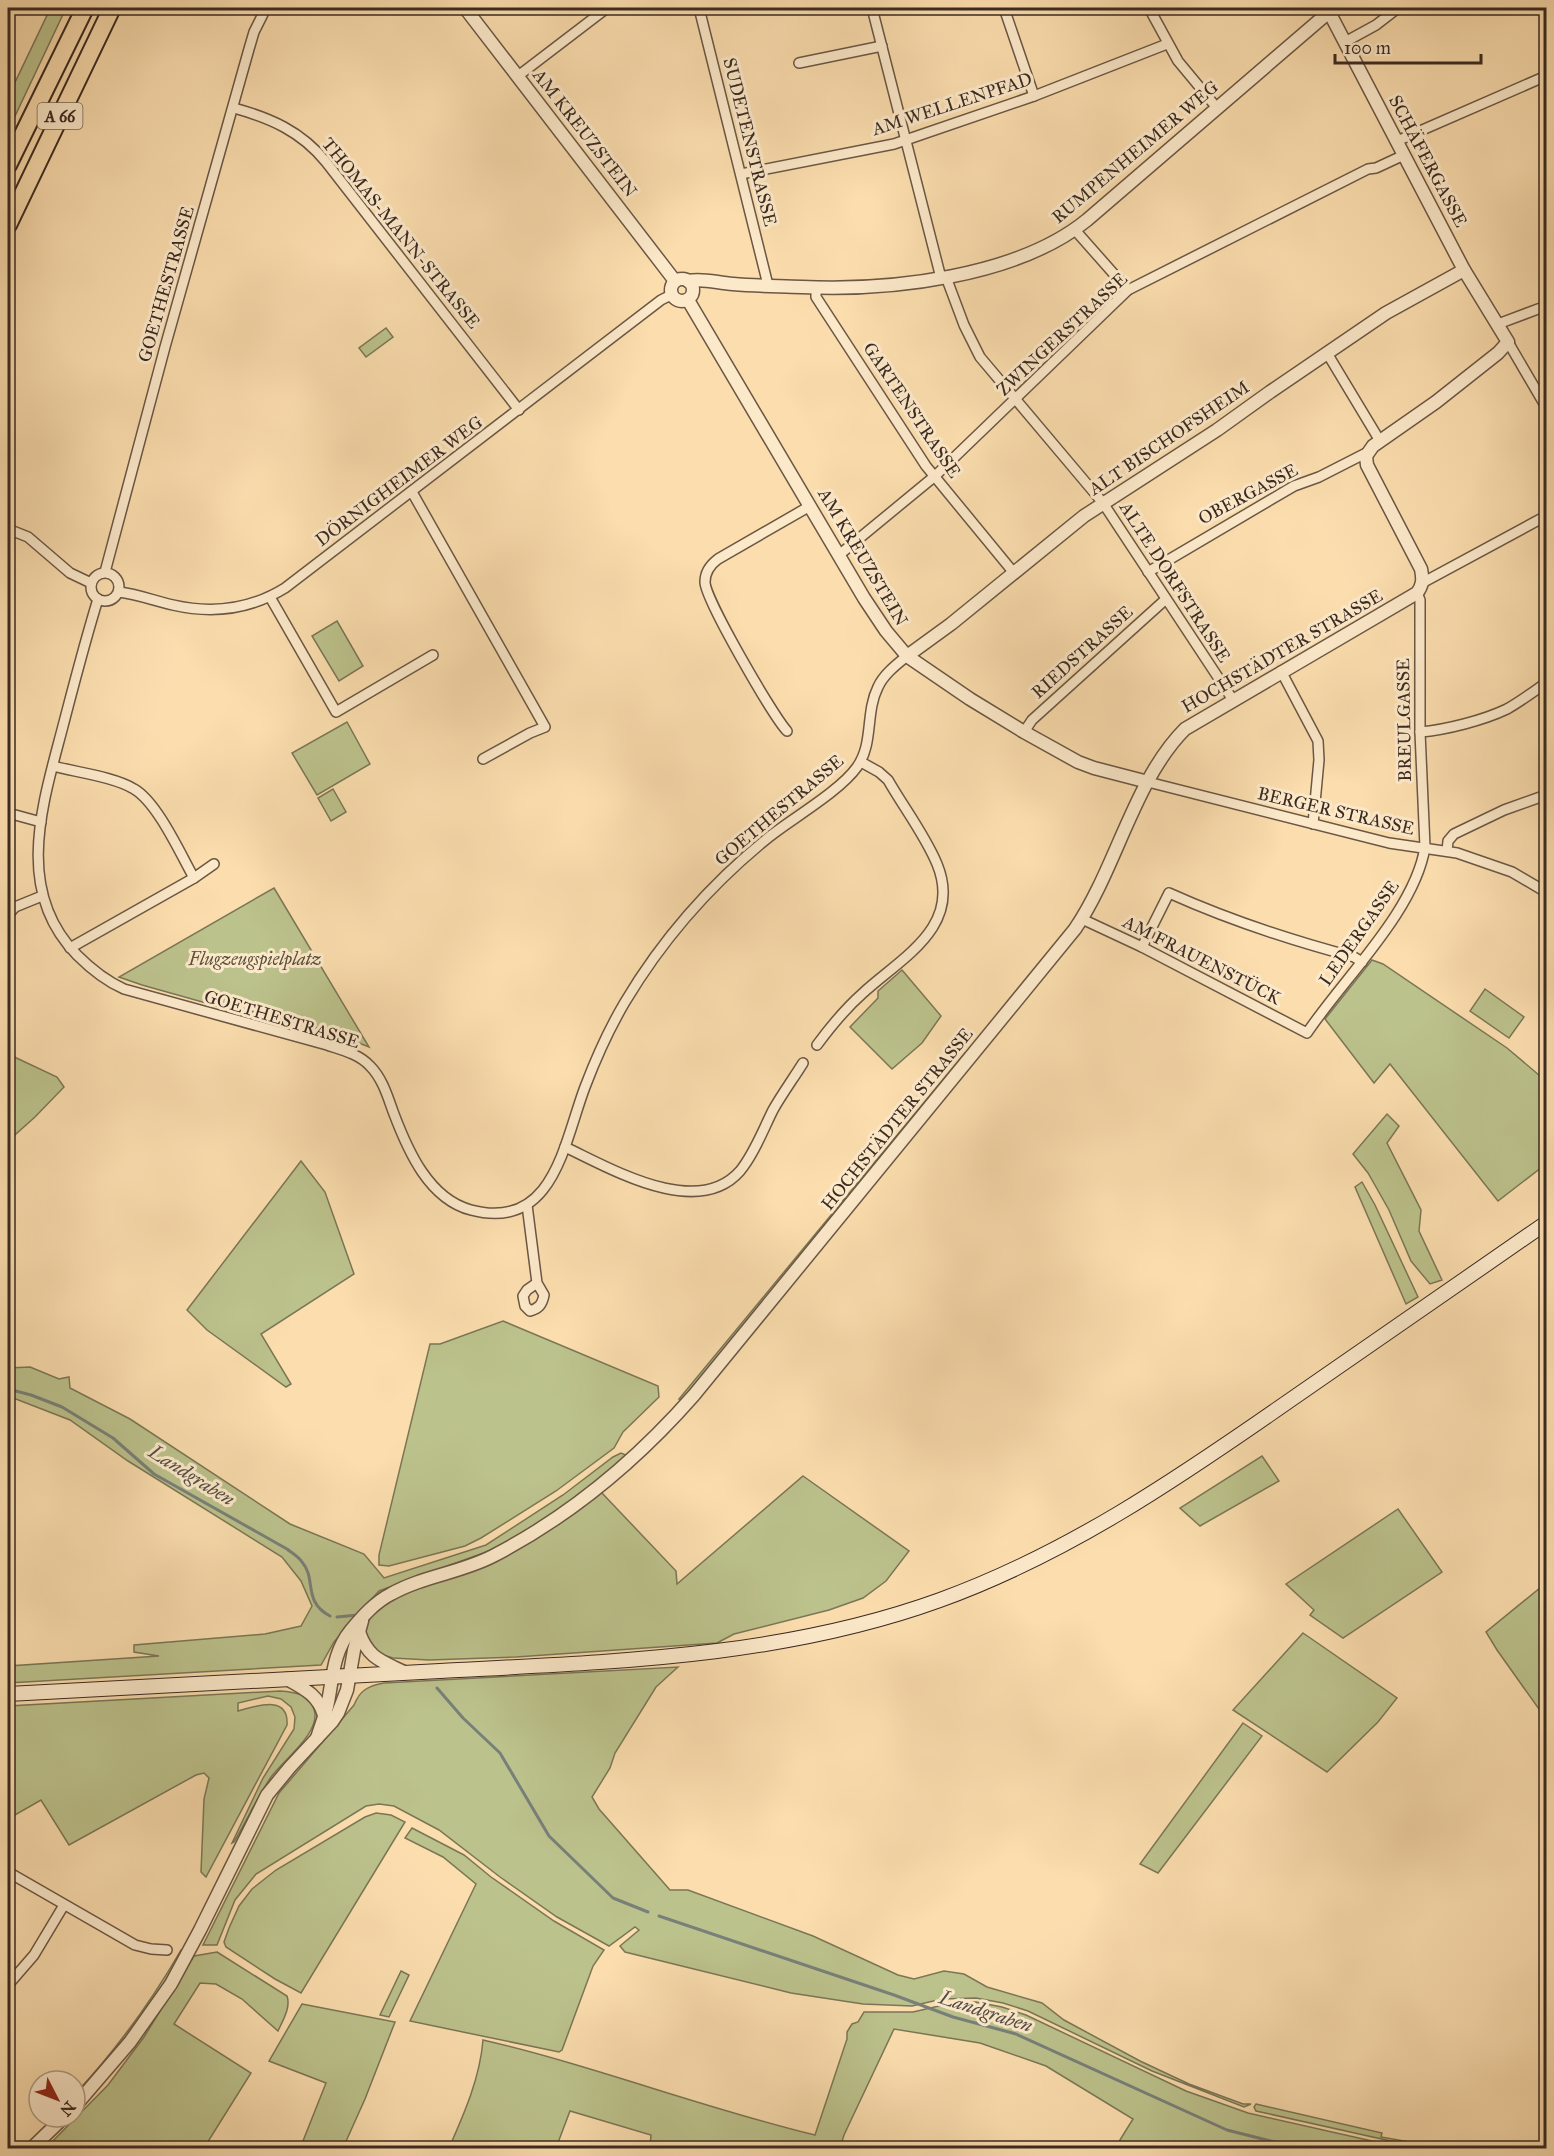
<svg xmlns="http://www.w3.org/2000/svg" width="1554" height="2156" font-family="'IM FELL Great Primer',serif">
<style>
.green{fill:#bcc28c;stroke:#7b7656;stroke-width:1.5}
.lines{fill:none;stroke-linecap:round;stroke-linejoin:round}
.stream{stroke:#788079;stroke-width:3}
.minor-casing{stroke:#6a5744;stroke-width:12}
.tertiary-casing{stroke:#6a5744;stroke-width:15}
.secondary-casing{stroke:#3a2a21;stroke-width:16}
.motorway-casing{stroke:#3a2a21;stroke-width:20}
.minor{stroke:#fce9ca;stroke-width:9}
.tertiary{stroke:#fce9ca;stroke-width:12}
.secondary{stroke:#fce9ca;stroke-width:14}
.motorway{stroke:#fbddae;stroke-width:16}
.labels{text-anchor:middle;stroke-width:6;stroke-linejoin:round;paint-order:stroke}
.shield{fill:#fce9ca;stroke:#746354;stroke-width:1.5}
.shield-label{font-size:16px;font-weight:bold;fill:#3a2a21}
.street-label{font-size:18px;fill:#3a2a21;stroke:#fce9ca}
.park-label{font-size:18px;font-style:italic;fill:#5a503c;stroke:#fce9ca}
.water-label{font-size:20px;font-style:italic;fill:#544e46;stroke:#fce9ca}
</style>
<rect width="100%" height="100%" fill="#fbddae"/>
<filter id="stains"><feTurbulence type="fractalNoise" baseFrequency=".00333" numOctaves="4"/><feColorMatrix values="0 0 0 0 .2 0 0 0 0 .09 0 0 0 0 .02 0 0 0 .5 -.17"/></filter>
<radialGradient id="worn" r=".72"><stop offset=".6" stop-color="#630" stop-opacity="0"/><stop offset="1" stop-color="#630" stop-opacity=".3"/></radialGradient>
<g class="green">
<polygon points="48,8 66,8 8,131 8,97 50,9"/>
<polygon points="386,328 393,337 366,357 359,348"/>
<polygon points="337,621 363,666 339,681 312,636"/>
<polygon points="347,722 370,764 317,795 292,753"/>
<polygon points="333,789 346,812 331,821 318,798"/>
<polygon points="274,888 369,1047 331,1032 255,1011 245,1014 142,985 119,977"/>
<polygon points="1372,960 1383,964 1507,1048 1546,1081 1546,1164 1498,1201 1390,1064 1374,1083 1325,1019"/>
<polygon points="902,970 941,1016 922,1043 892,1069 850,1027 878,998 878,991"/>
<polygon points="1485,989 1524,1017 1509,1038 1470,1011"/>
<polygon points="965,1053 969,1055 684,1400 679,1399"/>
<polygon points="8,1054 57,1077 64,1087 35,1117 8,1141"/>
<polygon points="1387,1114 1399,1126 1387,1143 1421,1210 1419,1231 1442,1280 1430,1284 1411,1261 1389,1210 1368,1173 1353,1154"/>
<polygon points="301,1161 325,1192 354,1274 261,1334 291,1384 286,1387 207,1330 187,1310"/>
<polygon points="1362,1182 1375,1205 1418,1297 1406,1304 1355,1187"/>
<polygon points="503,1321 658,1386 659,1397 623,1432 614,1448 556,1491 481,1538 465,1546 389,1566 379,1565 379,1555 430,1344 440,1344"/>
<polygon points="30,1367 59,1379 69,1377 70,1388 130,1419 290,1524 364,1554 384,1578 486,1545 563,1495 613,1457 621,1453 628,1456 593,1485 542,1521 508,1541 489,1551 379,1591 334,1642 321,1665 8,1683 8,1666 159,1656 134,1652 134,1645 265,1634 301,1626 312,1606 301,1581 282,1557 128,1461 70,1420 8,1396 8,1368"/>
<polygon points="1262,1456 1279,1481 1200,1526 1180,1508"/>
<polygon points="803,1476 909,1551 886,1581 863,1598 829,1610 734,1634 717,1643 516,1657 429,1660 393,1658 380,1654 372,1647 366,1637 365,1627 375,1610 403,1592 458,1574 601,1492 676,1571 677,1584"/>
<polygon points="1398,1509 1442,1572 1343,1638 1310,1615 1314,1610 1286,1584"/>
<polygon points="1546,1583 1546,1719 1497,1650 1486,1632"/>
<polygon points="1303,1633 1397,1698 1378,1722 1327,1772 1233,1710"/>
<path d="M678 1667 656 1687 615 1753 610 1768 592 1797 599 1809 670 1890H688L813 1936 898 1975 914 1979 944 1971 964 1974 987 1987 1042 2003 1064 2020 1140 2061 1189 2084 1243 2104H1251L1244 2107 1152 2071 1028 2011 1003 2003 976 1998 942 1999 912 2006 863 2004 791 1993 625 1952 620 1946 639 1930 635 1927 609 1946 557 1917 500 1877 439 1830 394 1806 379 1804 366 1806 256 1874 235 1900 217 1945H203L279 1793 354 1705C360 1690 368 1686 384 1683Z"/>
<path d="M280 1691C294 1692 310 1694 314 1709 322 1732 284 1759 271 1777 257 1798 247 1820 234 1842L232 1843 263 1778 294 1729 295 1717 291 1707 281 1699 268 1696 238 1703V1711C256 1706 289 1694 287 1725L206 1877 201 1872 204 1799 209 1778 204 1773 196 1775 69 1845 41 1800 8 1819V1706Z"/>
<polygon points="1243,1723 1262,1736 1158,1873 1140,1864"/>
<polygon points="376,1813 391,1815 405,1822 301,1993 275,1979 226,1947 224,1942 229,1928 239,1906 252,1889 276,1870 365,1817"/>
<polygon points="412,1828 464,1855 491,1877 554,1921 604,1950 593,1966 562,2050 559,2052 410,2021 476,1884 443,1857 405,1838"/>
<path d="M181 1950H184L166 1981 126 2039 75 2099V2094C116 2050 151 2002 181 1950Z"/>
<path d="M217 1952 287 1996C291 2007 283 2020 278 2031L242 1999 216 1984 200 1983 174 2024 251 2073 204 2148H46L108 2085 144 2037 194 1956Z"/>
<polygon points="401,1971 409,1975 389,2017 380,2015"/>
<path d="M976 2002 1002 2007 1026 2015 1186 2091 1248 2113 1403 2148H1115L1133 2119 1046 2066 980 2043 894 2029 844 2135 840 2148H650L651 2135 570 2111 556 2148H449C464 2114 480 2078 483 2040 595 2066 703 2108 815 2135L847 2039V2032L852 2024 858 2022 864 2012H913L952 2003Z"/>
<polygon points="302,2004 395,2022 365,2099 343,2148 308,2148 303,2141 326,2083 269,2061"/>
<polygon points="1256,2104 1382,2133 1381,2137 1444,2148 1430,2148 1395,2142 1256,2111 1254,2107"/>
</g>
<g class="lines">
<g class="stream">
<polyline points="1543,981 1546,985"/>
<path d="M8 1389 31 1395 62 1407 113 1438 154 1474 287 1549C292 1553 299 1557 302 1562 317 1579 302 1601 330 1616"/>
<polyline points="337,1617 358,1615"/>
<polyline points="437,1688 463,1718 500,1753 549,1836 613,1898 648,1912"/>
<polyline points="659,1916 894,1995 953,2017 1016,2034 1227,2130 1298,2148"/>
</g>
<defs>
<g id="minor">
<polyline points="699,8 768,285"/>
<polyline points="872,8 941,278"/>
<polyline points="1004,8 1034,96"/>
<polyline points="1149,8 1178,61 1217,108"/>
<polyline points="1345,42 1376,25 1398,8"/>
<polyline points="799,63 882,46"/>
<polyline points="518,76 607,8"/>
<path d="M234 108C270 118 301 131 326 162L519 410"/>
<polyline points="1397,141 1546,76"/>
<polyline points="741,174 894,144 1034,96 1167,44"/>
<polyline points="1075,230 1128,290"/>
<polyline points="946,277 964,325 980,357 1103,503 1233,700"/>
<polyline points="816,287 816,297 926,466 1014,573"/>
<polyline points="1498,324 1546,306"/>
<polyline points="1508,342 1546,407"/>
<polyline points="1327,353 1380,441"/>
<polyline points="412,492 545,727 530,733 483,759"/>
<polyline points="8,529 28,537 70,573 91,583"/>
<polyline points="839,555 935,476 1128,290 1368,169 1376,168 1404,155"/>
<polyline points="105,572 165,347 249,49 254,32 266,8"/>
<polyline points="1148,572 1294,486 1319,477 1368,452"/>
<circle cx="105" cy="587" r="14"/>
<polyline points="1422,583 1546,516"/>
<path d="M119 592C137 594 155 601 173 605 212 614 251 609 285 588L661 300 671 295"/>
<polyline points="270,597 336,712 433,655"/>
<path d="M98 599C85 641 74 684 63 726 43 803 13 890 77 955 91 969 106 981 124 989L327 1045C342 1050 359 1054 370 1066 383 1079 388 1098 394 1114 408 1151 429 1199 471 1210 554 1232 564 1142 585 1087 596 1058 609 1029 625 1002 662 940 712 883 769 837 793 818 840 791 857 767 874 743 865 713 878 687 884 674 896 665 907 656"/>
<polyline points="1281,671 1318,741 1319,760 1313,824"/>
<path d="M787 731C773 716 705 599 705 582 705 572 710 565 718 559L810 506"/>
<polyline points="1024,732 1032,720 1166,599"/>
<path d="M1420 732C1446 730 1484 720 1507 709 1521 701 1533 692 1546 683"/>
<path d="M53 766C75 772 115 777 134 789 157 802 180 853 194 878"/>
<polyline points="1148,782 1389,843 1457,853 1512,872 1546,892"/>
<polyline points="8,813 41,822"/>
<polyline points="1447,851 1448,841 1454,834 1504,810 1546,795"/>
<polyline points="8,915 15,907 42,896"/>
<path d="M1082 919 1142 947 1307 1033C1343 979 1415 911 1425 847L1420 732V600L1417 593"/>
<path d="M1142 947 1169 893C1229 920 1290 940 1354 957L1362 962"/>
<polyline points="70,948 194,878 214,864"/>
<path d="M817 1045C831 1026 846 1008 863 993 901 958 963 927 937 864 925 835 904 808 888 780L879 772 861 762"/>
<path d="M565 1147C610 1168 697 1220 740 1171 754 1154 763 1130 773 1110 782 1094 793 1079 803 1063"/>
<path d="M527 1205 537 1283 544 1295C542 1305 539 1308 530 1311L525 1306 523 1296 527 1290 537 1283"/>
<polyline points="8,1872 135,1945 151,1949 167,1950"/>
<polyline points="8,1985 34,1955 64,1905"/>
</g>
<g id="tertiary">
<polyline points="465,8 675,281"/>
<circle cx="682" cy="290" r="11"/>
<path d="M688 281C704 278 717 283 733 284 756 286 779 286 802 287 890 291 1017 277 1087 220L1329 12"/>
<polyline points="688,300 864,598 886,631 907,656 970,699 1024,732 1078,762 1094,768 1148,782"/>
<polyline points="907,656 951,624 1084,516 1217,430 1270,392 1386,313 1464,270"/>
<path d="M359 1632C368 1658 381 1661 404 1672"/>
<path d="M287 1679C305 1689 318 1695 324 1715"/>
<path d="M317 1738C320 1728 324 1718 327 1707 333 1680 332 1653 351 1630 362 1617 375 1602 391 1594 423 1576 460 1573 493 1556 570 1516 637 1460 694 1395L1075 929C1116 869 1134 780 1185 729L1417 593C1423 585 1423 579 1421 569L1367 465 1366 456 1373 446 1436 402 1498 353 1508 342 1464 270 1327 8"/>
<polyline points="75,2106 130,2042 171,1984 200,1930 267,1795 290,1767 332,1722 338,1713 347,1690 354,1650 362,1621"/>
<polyline points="32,2148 64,2117"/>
</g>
<path id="secondary" d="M8 1694C152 1686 296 1678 440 1671 608 1662 780 1658 940 1600 1067 1554 1177 1479 1286 1403 1373 1343 1460 1283 1546 1223"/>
<g id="motorway">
<polyline points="8,165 85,8"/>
<polyline points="8,225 112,8"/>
</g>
</defs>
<use href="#minor" class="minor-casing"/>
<use href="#tertiary" class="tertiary-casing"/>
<use href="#secondary" class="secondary-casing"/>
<use href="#motorway" class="motorway-casing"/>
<use href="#minor" class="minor"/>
<use href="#tertiary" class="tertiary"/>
<use href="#secondary" class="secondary"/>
<use href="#motorway" class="motorway"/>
</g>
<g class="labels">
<rect class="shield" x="37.5" y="103" width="45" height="26" rx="4.5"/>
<g class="shield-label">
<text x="60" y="122">A 66</text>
</g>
<g class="street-label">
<text transform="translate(952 104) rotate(-18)" y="6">AM WELLENPFAD</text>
<text transform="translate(585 133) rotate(52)" y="6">AM KREUZSTEIN</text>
<text transform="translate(750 142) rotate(76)" y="6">SUDETENSTRASSE</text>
<text transform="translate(1135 152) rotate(-40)" y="6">RUMPENHEIMER WEG</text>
<text transform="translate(1428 161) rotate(62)" y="6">SCHÄFERGASSE</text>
<text transform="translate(401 233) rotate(51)" y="6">THOMAS-MANN-STRASSE</text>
<text transform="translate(166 284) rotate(-74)" y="6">GOETHESTRASSE</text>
<text transform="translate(1062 334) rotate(-43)" y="6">ZWINGERSTRASSE</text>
<text transform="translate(912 410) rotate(56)" y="6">GARTENSTRASSE</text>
<text transform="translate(1169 438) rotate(-34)" y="6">ALT BISCHOFSHEIM</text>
<text transform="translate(399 481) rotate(-37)" y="6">DÖRNIGHEIMER WEG</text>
<text transform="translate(1248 494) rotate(-28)" y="6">OBERGASSE</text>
<text transform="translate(863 557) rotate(59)" y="6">AM KREUZSTEIN</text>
<text transform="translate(1175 582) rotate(57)" y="6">ALTE DORFSTRASSE</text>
<text transform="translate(1282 651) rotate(-30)" y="6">HOCHSTÄDTER STRASSE</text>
<text transform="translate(1082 652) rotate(-42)" y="6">RIEDSTRASSE</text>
<text transform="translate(1404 720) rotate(-91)" y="6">BREULGASSE</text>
<text transform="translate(779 810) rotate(-40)" y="6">GOETHESTRASSE</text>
<text transform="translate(1336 811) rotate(13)" y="6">BERGER STRASSE</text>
<text transform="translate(1359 933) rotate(-55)" y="6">LEDERGASSE</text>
<text transform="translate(1202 960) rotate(27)" y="6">AM FRAUENSTÜCK</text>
<text transform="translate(282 1019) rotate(17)" y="6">GOETHESTRASSE</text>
<text transform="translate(897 1119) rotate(-51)" y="6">HOCHSTÄDTER STRASSE</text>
</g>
<g class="park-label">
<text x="255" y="965">Flugzeugspielplatz</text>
</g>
<g class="water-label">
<text transform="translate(192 1475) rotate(32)" y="7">Landgraben</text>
<text transform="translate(986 2011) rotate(18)" y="7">Landgraben</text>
</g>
</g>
<rect width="1554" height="2156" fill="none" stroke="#fbddae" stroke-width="30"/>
<rect x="9" y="9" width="1536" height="2138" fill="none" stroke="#3a2a21" stroke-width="3"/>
<rect x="15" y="15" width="1524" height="2126" fill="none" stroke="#3a2a21" stroke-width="1.5"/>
<g transform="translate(57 2099) rotate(132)"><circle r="28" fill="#fce9ca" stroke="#ae9d86" stroke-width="1.5"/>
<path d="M0-4.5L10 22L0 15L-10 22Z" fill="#8f2418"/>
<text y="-9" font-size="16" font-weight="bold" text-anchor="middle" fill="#3a2a21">N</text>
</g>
<path d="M1335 54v9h146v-9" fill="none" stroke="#3a2a21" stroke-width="3"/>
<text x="1344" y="54" font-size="18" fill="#3a2a21" stroke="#fce9ca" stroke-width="4.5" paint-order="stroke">100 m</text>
<rect width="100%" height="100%" filter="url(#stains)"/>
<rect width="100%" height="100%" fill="url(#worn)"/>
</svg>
